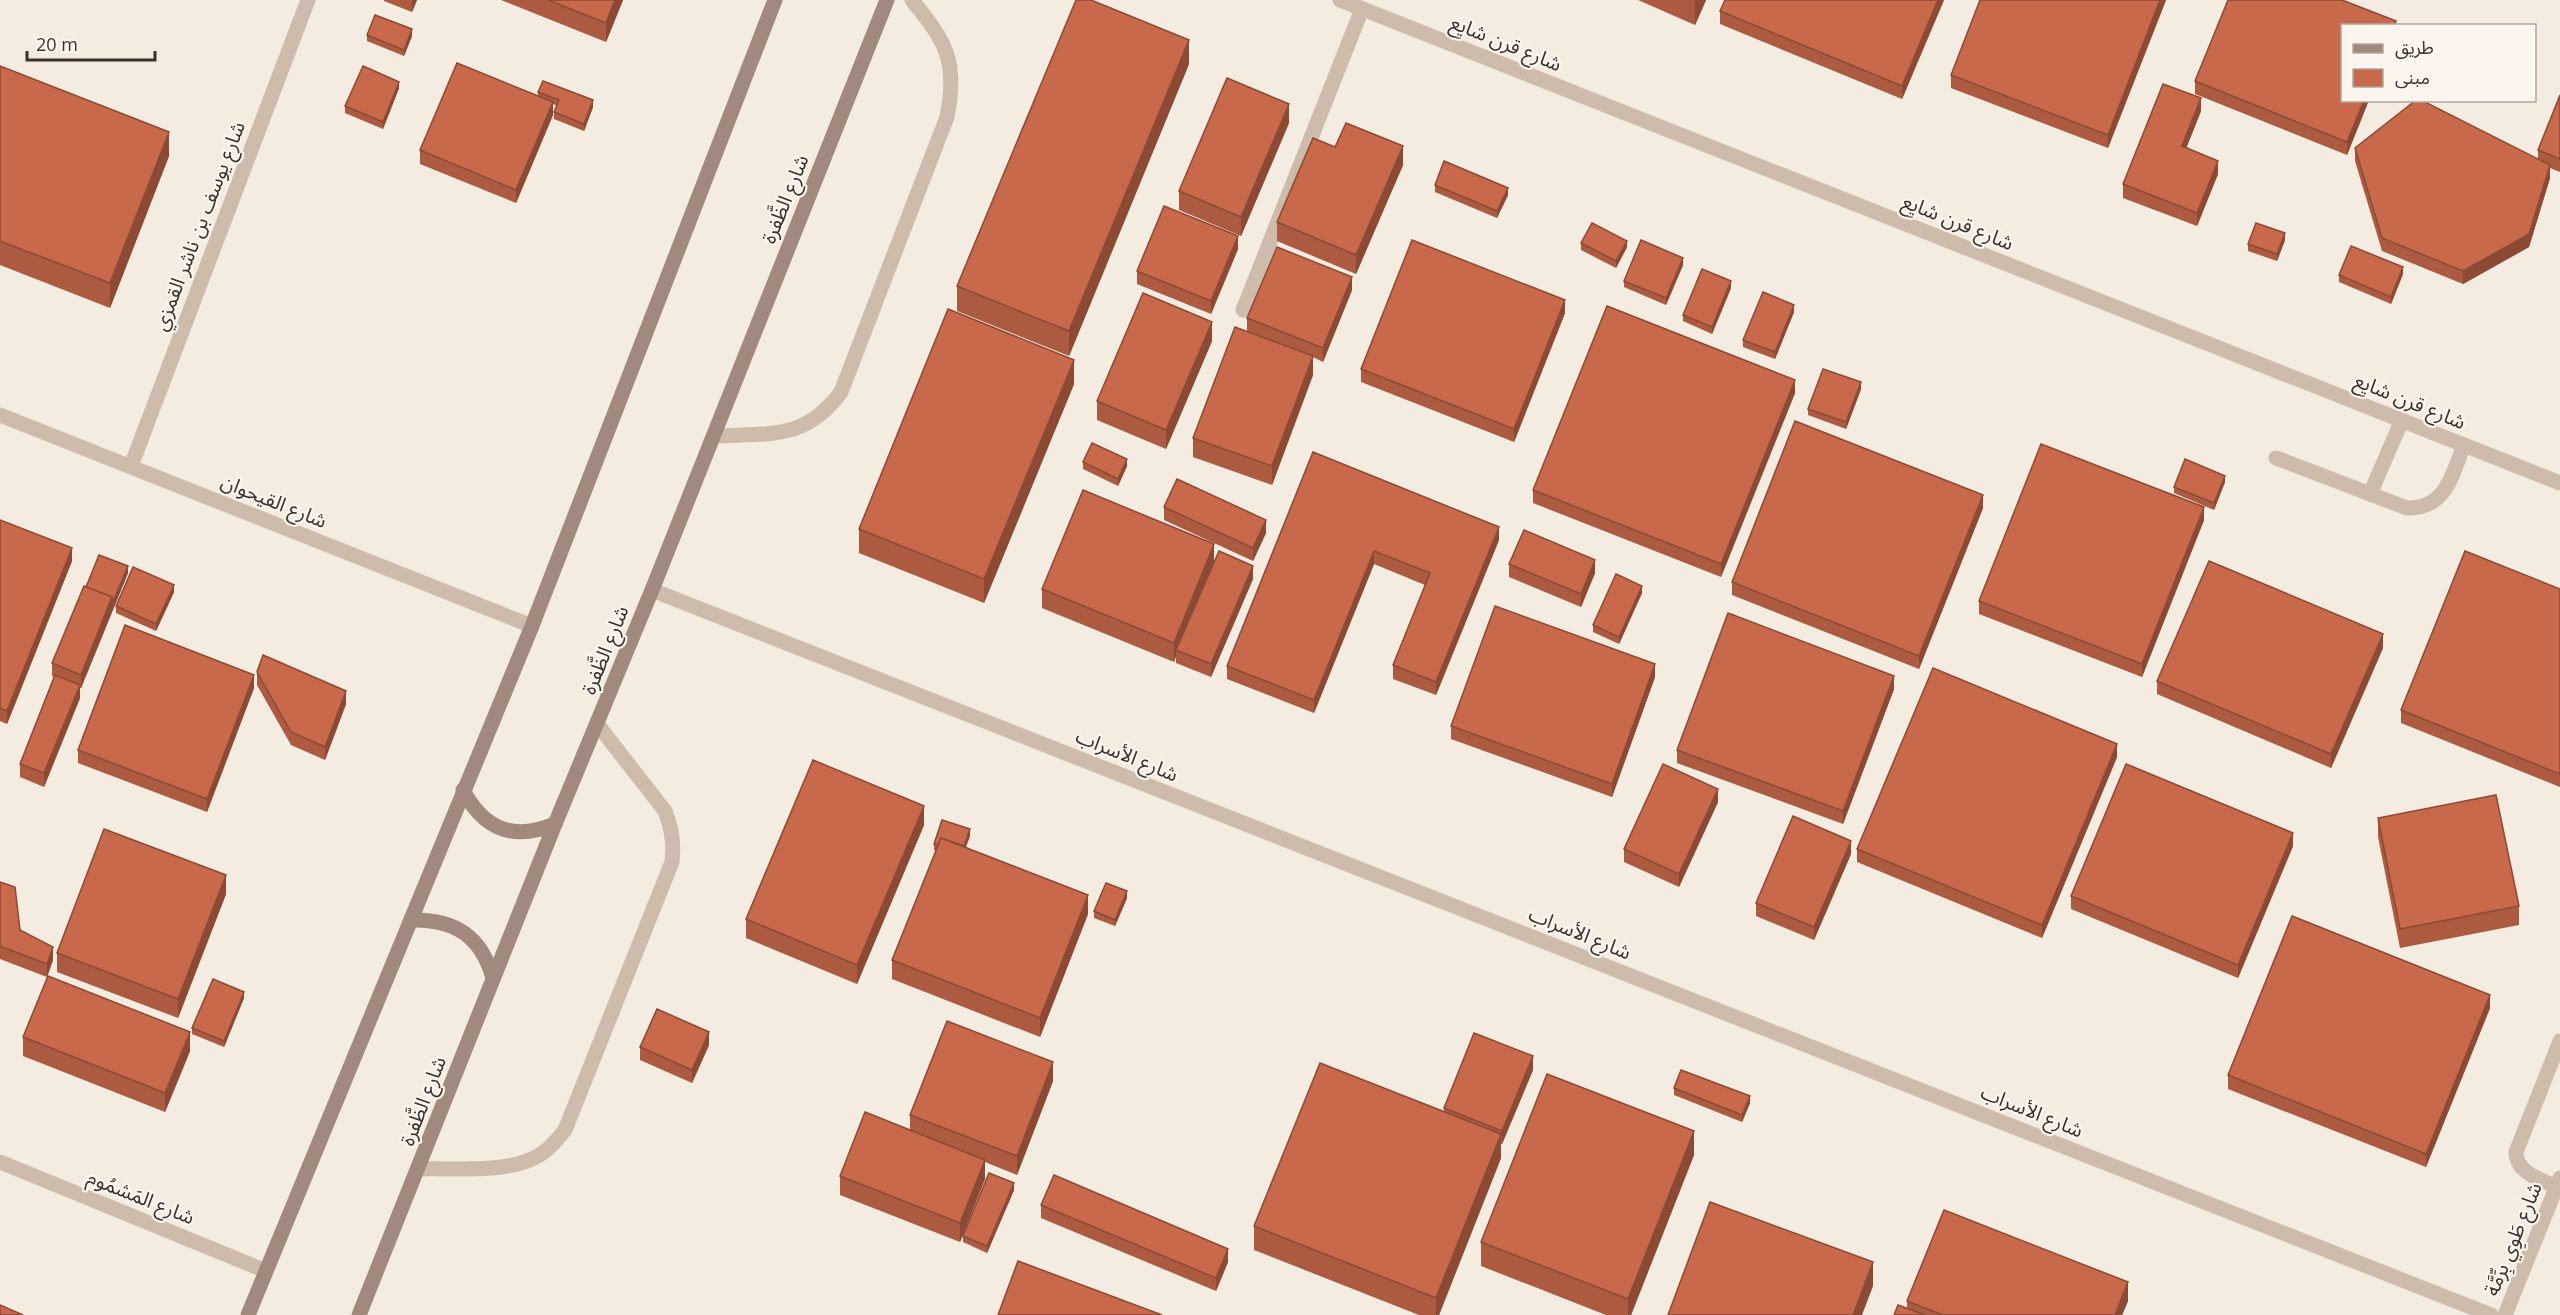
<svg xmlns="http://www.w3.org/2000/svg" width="2560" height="1315" font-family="'Open Sans','Noto Sans Arabic',sans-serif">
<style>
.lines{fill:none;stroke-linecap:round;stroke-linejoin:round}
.service{stroke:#cdbbac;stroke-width:15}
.minor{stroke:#cdbbac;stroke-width:15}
.secondary{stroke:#a18a7d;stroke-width:15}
.wall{fill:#ac5a40}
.shaded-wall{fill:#8c4a34}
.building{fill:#c8694b;stroke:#8c4a34;stroke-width:1.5}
.labels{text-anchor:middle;stroke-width:4.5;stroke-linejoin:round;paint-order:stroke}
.street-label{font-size:20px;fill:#3b302b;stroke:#fbf5ee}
</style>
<rect width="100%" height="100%" fill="#f4ebe1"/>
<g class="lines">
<g class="service">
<path d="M2276 458 2407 508C2446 509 2452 475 2464 445"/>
<polyline points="2370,494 2402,420"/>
<path d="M2557 1187C2540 1179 2516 1173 2516 1152L2560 1041"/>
</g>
<g class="minor">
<polyline points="1340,0 2560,483"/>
<polyline points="1243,310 1362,9"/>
<polyline points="0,415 532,626"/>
<path d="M714 436C769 433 805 441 841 392L947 117C958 61 946 42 912 0"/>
<polyline points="131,466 308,0"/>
<polyline points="652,590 2491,1315"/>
<polyline points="0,1162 266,1271"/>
<path d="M418 1169C453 1168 504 1173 534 1158 547 1152 556 1141 565 1130L672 862C674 843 672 829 665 811L598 725"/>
<polyline points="2505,1315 2560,1178"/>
</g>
<g class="secondary">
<path d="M463 790C484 830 514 841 555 824"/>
<path d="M411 920C455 919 481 936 493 978"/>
<polyline points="248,1315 532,626 775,0"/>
<polyline points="359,1315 555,824 652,590 887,0"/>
</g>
</g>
<g class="wall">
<polygon points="384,0 417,0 412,12 384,1"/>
<polygon points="501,0 623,0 606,42"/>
<polygon points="1638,0 1706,0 1695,25"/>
<polygon points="1725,0 1944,0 1902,99 1720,24 1720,11"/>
<polygon points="1980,0 2166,0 2108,148 1951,88 1951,75"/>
<polygon points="2396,26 2369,100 2347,155 2195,94 2195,81"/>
<polygon points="367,35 412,36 404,56 367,41"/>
<polygon points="1189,64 1069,356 957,311 957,286"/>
<polygon points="0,66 169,156 110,308 0,265"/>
<polygon points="399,88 383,129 345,113 345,106"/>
<polygon points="538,92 593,107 584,131 554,119 554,112 557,106 553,104 553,115 516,203 420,164 420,150 538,96"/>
<polygon points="2560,95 2560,172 2550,168 2550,178 2529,247 2463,284 2382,251 2355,161 2355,148 2538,159 2538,150"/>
<polygon points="2201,111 2186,148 2218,174 2197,226 2123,198 2123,184"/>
<polygon points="1289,123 1241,236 1179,210 1179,191"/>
<polygon points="1335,147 1403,165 1356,274 1277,241 1277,222"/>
<polygon points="1435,185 1508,195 1497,218 1435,192"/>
<polygon points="2285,240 2277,261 2248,251 2248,244"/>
<polygon points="1581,243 1627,247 1616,268 1581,250"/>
<polygon points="1238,249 1211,314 1137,284 1137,271"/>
<polygon points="1683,265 1666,305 1624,287 1624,281"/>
<polygon points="2403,274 2391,304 2339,282 2339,275"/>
<polygon points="1731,288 1712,334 1683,321 1683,315"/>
<polygon points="1352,290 1323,362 1313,357 1313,375 1272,485 1193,457 1193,438 1247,331 1247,318"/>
<polygon points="1794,312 1775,359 1743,347 1743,340"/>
<polygon points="1565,313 1514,442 1361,382 1361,369"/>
<polygon points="1212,341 1166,449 1097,420 1097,401"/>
<polygon points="1074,384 984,603 859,553 859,529"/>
<polygon points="1861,389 1846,429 1808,415 1808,409"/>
<polygon points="1795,393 1721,577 1533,503 1533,490"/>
<polygon points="1313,452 1499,540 1436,695 1393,679 1393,665 1425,585 1374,564 1314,713 1227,679 1227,666"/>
<polygon points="1083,462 1127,466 1118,486 1083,469"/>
<polygon points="2225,482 2214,510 2174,493 2174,487"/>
<polygon points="1164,507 1266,533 1253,561 1164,520"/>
<polygon points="1983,508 1919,669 1732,595 1732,582"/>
<polygon points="0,520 72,561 7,724 0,721"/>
<polygon points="2204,520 2142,677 1979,614 1979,601"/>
<polygon points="1214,562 1253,579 1211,677 1176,663 1176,656 1174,662 1042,608 1042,589"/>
<polygon points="1509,564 1595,573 1581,607 1509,577"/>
<polygon points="128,573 81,688 80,688 80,698 44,787 20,777 20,764 54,677 52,676 52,663 86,587"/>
<polygon points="2560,589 2560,787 2401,723 2401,710"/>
<polygon points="174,592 156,631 116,613 116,606"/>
<polygon points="1642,593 1619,644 1593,632 1593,625"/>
<polygon points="2383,648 2331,768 2157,694 2157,681"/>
<polygon points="257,672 346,704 325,760 291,745 257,685"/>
<polygon points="1655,677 1612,797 1451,739 1451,726"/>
<polygon points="254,688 207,812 78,763 78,750"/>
<polygon points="1894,689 1843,824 1677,763 1677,750"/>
<polygon points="2117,757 2042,938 1857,862 1857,849"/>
<polygon points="1718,802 1679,887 1624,862 1624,849"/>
<polygon points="2378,818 2519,906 2519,925 2400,948 2378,837"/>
<polygon points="924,825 857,984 746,938 746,919"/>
<polygon points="970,836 966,847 1088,914 1040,1037 892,979 892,960 936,851 934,850 934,844"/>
<polygon points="2293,846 2238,978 2071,909 2071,896"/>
<polygon points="1851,854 1814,940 1756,916 1756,903"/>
<polygon points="0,882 20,930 53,960 47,977 0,959"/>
<polygon points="226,894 178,1018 57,972 57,953"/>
<polygon points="1127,898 1115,926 1094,918 1094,911"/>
<polygon points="244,998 224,1047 192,1034 192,1028"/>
<polygon points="2490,1008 2426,1167 2228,1089 2228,1075"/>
<polygon points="23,1037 190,1051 165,1112 23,1056"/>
<polygon points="709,1045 692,1083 640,1060 640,1047"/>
<polygon points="1533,1070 1502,1144 1501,1144 1501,1158 1439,1315 1419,1315 1254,1250 1254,1226 1444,1112 1444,1108"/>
<polygon points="1053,1081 1017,1175 985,1162 985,1179 960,1242 840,1195 840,1176 910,1130 910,1115"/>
<polygon points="1674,1088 1750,1103 1742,1122 1674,1095"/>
<polygon points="1694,1155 1631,1315 1606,1315 1481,1266 1481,1242"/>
<polygon points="1014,1190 987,1253 963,1242 963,1236"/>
<polygon points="1041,1205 1228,1262 1216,1291 1041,1218"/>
<polygon points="1907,1301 2128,1301 2122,1315 1894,1315 1907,1308"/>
</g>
<g class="shaded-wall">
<polygon points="412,0 417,0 412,12"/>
<polygon points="615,0 623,0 606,42 606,23"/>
<polygon points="1695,0 1706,0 1695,25"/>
<polygon points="1938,0 1944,0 1902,99 1902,86"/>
<polygon points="2160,0 2166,0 2108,148 2108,135"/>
<polygon points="412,29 412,36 404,56 404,50"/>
<polygon points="1189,40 1189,64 1069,356 1069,331"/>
<polygon points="399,82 399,88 383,129 383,122"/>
<polygon points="2201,98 2201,111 2182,159 2182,146"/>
<polygon points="593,100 593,107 584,131 584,124"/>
<polygon points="2364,100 2369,100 2347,155 2347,142"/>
<polygon points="553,102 553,115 516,203 516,190"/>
<polygon points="1289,104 1289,123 1241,236 1241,217"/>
<polygon points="169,132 169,156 110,308 110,283"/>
<polygon points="1403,146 1403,165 1356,274 1356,255"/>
<polygon points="2218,161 2218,174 2197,226 2197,213"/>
<polygon points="2550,165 2550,178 2529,247 2463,284 2463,271"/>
<polygon points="1508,188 1508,195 1497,218 1497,211"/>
<polygon points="2285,233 2285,240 2277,261 2277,254"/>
<polygon points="1238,236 1238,249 1211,314 1211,301"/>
<polygon points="1627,241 1627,247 1616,268 1616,261"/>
<polygon points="1683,258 1683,265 1666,305 1666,298"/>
<polygon points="2403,267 2403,274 2391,304 2391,297"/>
<polygon points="1352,277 1352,290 1323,362 1323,348"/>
<polygon points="1731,281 1731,288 1712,334 1712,327"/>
<polygon points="1565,300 1565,313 1514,442 1514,429"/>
<polygon points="1794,305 1794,312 1775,359 1775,352"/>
<polygon points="1212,322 1212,341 1166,449 1166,430"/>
<polygon points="1313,356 1313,375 1272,485 1272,466"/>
<polygon points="1074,360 1074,384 984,603 984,579"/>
<polygon points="1795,380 1795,393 1721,577 1721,564"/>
<polygon points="1861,382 1861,389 1846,429 1846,422"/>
<polygon points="1127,459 1127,466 1118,486 1118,479"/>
<polygon points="2225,476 2225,482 2214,510 2214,503"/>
<polygon points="1983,495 1983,508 1919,669 1919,656"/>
<polygon points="2204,507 2204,520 2142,677 2142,664"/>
<polygon points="1266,520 1266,533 1253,561 1253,548"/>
<polygon points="1499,527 1499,540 1436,695 1436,682"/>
<polygon points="1214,544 1214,563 1176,650 1176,656 1174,662 1174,643"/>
<polygon points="72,548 72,561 7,724 7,711"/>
<polygon points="1374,551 1374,564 1314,713 1314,700"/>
<polygon points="1595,560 1595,573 1581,607 1581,594"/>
<polygon points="128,566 128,573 81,688 81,675 112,597"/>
<polygon points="1253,566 1253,579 1211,677 1211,664"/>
<polygon points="174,585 174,592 156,631 156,624"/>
<polygon points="1642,586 1642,593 1619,644 1619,637"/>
<polygon points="2383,634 2383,648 2331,768 2331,754"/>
<polygon points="1655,664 1655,677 1612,797 1612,784"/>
<polygon points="254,675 254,688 207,812 207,799"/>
<polygon points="1894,676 1894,689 1843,824 1843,811"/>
<polygon points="80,685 80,698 44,787 44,773"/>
<polygon points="346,691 346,704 325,760 325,747"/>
<polygon points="2117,744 2117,757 2042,938 2042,925"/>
<polygon points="1718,789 1718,802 1679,887 1679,874"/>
<polygon points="924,806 924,825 857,984 857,965"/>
<polygon points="970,829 970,836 961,859 961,853"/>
<polygon points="2293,833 2293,846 2238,978 2238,965"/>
<polygon points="1851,841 1851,854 1814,940 1814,927"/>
<polygon points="226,875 226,894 178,1018 178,999"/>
<polygon points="1127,891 1127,898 1115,926 1115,920"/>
<polygon points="1088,895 1088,914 1040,1037 1040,1018"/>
<polygon points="53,947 53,960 47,977 47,964"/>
<polygon points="244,992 244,998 224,1047 224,1041"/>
<polygon points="2490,995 2490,1008 2426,1167 2426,1154"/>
<polygon points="190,1032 190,1051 165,1112 165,1093"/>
<polygon points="709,1032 709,1045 692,1083 692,1070"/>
<polygon points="1533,1056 1533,1070 1502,1144 1502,1131"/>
<polygon points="1053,1062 1053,1081 1017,1175 1017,1156"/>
<polygon points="1750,1096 1750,1103 1742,1122 1742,1115"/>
<polygon points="1694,1131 1694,1155 1631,1315 1628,1315 1628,1299"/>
<polygon points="1501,1134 1501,1158 1439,1315 1436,1315 1436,1298"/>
<polygon points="985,1160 985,1179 960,1242 960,1223"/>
<polygon points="1014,1183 1014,1190 987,1253 987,1246"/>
<polygon points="1228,1249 1228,1262 1216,1291 1216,1278"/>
<polygon points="1873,1262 1873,1286 1862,1315 1853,1315"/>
<polygon points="2128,1282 2128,1301 2122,1315 2115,1315"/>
</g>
<g class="building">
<polygon points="548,0 615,0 606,23"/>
<polygon points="1076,0 1091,0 1189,40 1069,331 957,286"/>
<polygon points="1725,0 1938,0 1902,86 1720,11"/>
<polygon points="1980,0 2160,0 2108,135 1951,75"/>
<polygon points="2228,0 2342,0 2396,21 2394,26 2343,26 2343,100 2364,100 2347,142 2195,81"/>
<polygon points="375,15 412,29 404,50 367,35"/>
<polygon points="457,63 553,102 516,190 420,150"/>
<polygon points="0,66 169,132 110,283 0,241"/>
<polygon points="363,66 399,82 383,122 345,106"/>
<polygon points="1227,78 1289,104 1241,217 1179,191"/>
<polygon points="543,81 593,100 584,124 554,112 559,100 538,92"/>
<polygon points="2163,84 2201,98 2182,146 2218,161 2197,213 2123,184"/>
<polygon points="2560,95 2560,159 2538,150"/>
<polygon points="2416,100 2421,100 2550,165 2529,234 2463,271 2382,238 2355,148"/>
<polygon points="1346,123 1403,146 1356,255 1277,222 1313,138 1335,147"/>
<polygon points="1444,161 1508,188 1497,211 1435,185"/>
<polygon points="1164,206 1238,236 1211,301 1137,271"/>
<polygon points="1592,223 1627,241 1616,261 1581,243"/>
<polygon points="2256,223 2285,233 2277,254 2248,244"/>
<polygon points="1412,240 1565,300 1514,429 1361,369"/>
<polygon points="1641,240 1683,258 1666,298 1624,281"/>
<polygon points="2351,246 2403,267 2391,297 2339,275"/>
<polygon points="1277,247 1352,277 1323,348 1247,318"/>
<polygon points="1702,269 1731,281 1712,327 1683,315"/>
<polygon points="1763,292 1794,305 1775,352 1743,340"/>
<polygon points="1143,293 1212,322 1166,430 1097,401"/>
<polygon points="1607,306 1795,380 1721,564 1533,490"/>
<polygon points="948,309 1074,360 984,579 859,529"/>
<polygon points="1235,327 1313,356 1272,466 1193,438"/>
<polygon points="1823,369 1861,382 1846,422 1808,409"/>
<polygon points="1795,421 1983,495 1919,656 1732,582"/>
<polygon points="1092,443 1127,459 1118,479 1083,462"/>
<polygon points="2041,444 2204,507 2142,664 1979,601"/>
<polygon points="1313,452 1499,527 1436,682 1393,665 1430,573 1374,551 1314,700 1227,666"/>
<polygon points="2185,459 2225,476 2214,503 2174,487"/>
<polygon points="1177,479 1266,520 1253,548 1164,507"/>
<polygon points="1083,490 1214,544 1174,643 1042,589"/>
<polygon points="0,520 72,548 7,711 0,708"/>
<polygon points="1524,530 1595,560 1581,594 1509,564"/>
<polygon points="1219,551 1253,566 1211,664 1176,650"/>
<polygon points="2465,551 2560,589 2560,774 2401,710"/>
<polygon points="99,555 128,566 112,604 112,597 86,587"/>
<polygon points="2209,561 2383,634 2331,754 2157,681"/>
<polygon points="133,567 174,585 156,624 116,606"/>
<polygon points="1616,574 1642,586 1619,637 1593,625"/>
<polygon points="84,586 112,597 81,675 52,663"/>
<polygon points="1495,606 1655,664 1612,784 1451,726"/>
<polygon points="1728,613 1894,676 1843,811 1677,750"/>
<polygon points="125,625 254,675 207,799 78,750"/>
<polygon points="263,655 346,691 325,747 291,732 257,672"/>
<polygon points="1933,668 2117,744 2042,925 1857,849"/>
<polygon points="55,675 80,685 44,773 20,764"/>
<polygon points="813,760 924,806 857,965 746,919"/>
<polygon points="1663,764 1718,789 1679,874 1624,849"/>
<polygon points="2126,764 2293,833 2238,965 2071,896"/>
<polygon points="2496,795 2519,906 2400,929 2378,818"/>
<polygon points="1793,816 1851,841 1814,927 1756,903"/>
<polygon points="942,820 970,829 964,846 941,838 938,845 934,844"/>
<polygon points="104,829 226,875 178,999 57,953"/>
<polygon points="941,838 1088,895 1040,1018 892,960"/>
<polygon points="0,882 15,887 20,930 53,947 47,964 0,946"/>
<polygon points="1106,883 1127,891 1115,920 1094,911"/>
<polygon points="2292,916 2490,995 2426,1154 2228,1075"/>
<polygon points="48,976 190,1032 165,1093 23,1037"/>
<polygon points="213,979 244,992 224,1041 192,1028"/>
<polygon points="657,1009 709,1032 692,1070 640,1047"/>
<polygon points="947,1021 1053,1062 1017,1156 910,1115"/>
<polygon points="1474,1033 1533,1056 1502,1131 1444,1108"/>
<polygon points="1320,1063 1501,1134 1436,1298 1254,1226"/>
<polygon points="1681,1070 1750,1096 1742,1115 1674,1088"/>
<polygon points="1547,1074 1694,1131 1628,1299 1481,1242"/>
<polygon points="865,1112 985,1160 960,1223 840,1176"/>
<polygon points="989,1173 1014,1183 987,1246 963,1236"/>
<polygon points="1054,1175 1228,1249 1216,1278 1041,1205"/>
<polygon points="1710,1202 1873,1262 1853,1315 1668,1315"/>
<polygon points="1944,1210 2128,1282 2115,1315 1943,1315 1907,1301"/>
<polygon points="1018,1261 1162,1315 998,1315"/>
<polygon points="0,1305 23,1315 0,1315"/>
<polygon points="1898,1305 1925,1315 1894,1315"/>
</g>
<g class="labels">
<g class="street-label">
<text transform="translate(1506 43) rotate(22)" y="7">شارع قرن شايِع</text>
<text transform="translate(785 199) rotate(-68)" y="7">شارع الظَّفرة</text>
<text transform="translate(1958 222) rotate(22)" y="7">شارع قرن شايِع</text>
<text transform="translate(199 226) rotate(-69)" y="7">شارع يوسف بن ناشر القمزي</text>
<text transform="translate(2410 401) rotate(22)" y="7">شارع قرن شايِع</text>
<text transform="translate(274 501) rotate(22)" y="7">شارع القيحوان</text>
<text transform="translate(605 650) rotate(-68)" y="7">شارع الظَّفرة</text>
<text transform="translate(1127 755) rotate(22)" y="7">شارع الأسراب</text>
<text transform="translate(1580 933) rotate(22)" y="7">شارع الأسراب</text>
<text transform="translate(423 1101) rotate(-69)" y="7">شارع الظَّفرة</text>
<text transform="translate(2032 1111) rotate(22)" y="7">شارع الأسراب</text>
<text transform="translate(141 1197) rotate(22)" y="7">شارع المَشمُوم</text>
<text transform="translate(2513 1239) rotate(-68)" y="7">شارع طَوِي بِرِّمَّة</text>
</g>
</g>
<rect x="2341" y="24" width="195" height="78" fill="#fbf5ee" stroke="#aea6a0" stroke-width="1.5"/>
<rect x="2353" y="44" width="30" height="9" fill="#a18a7d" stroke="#aea6a0" stroke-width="1.5"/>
<text x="2395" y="54" font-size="18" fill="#3b302b">طريق</text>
<rect x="2353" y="69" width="30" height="18" fill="#c8694b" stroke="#aea6a0" stroke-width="1.5"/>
<text x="2395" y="84" font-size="18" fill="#3b302b">مبنى</text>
<path d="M27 51v9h128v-9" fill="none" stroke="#3b302b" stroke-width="3"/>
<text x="36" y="51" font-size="18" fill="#3b302b" stroke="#fbf5ee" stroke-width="4.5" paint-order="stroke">20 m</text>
</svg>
